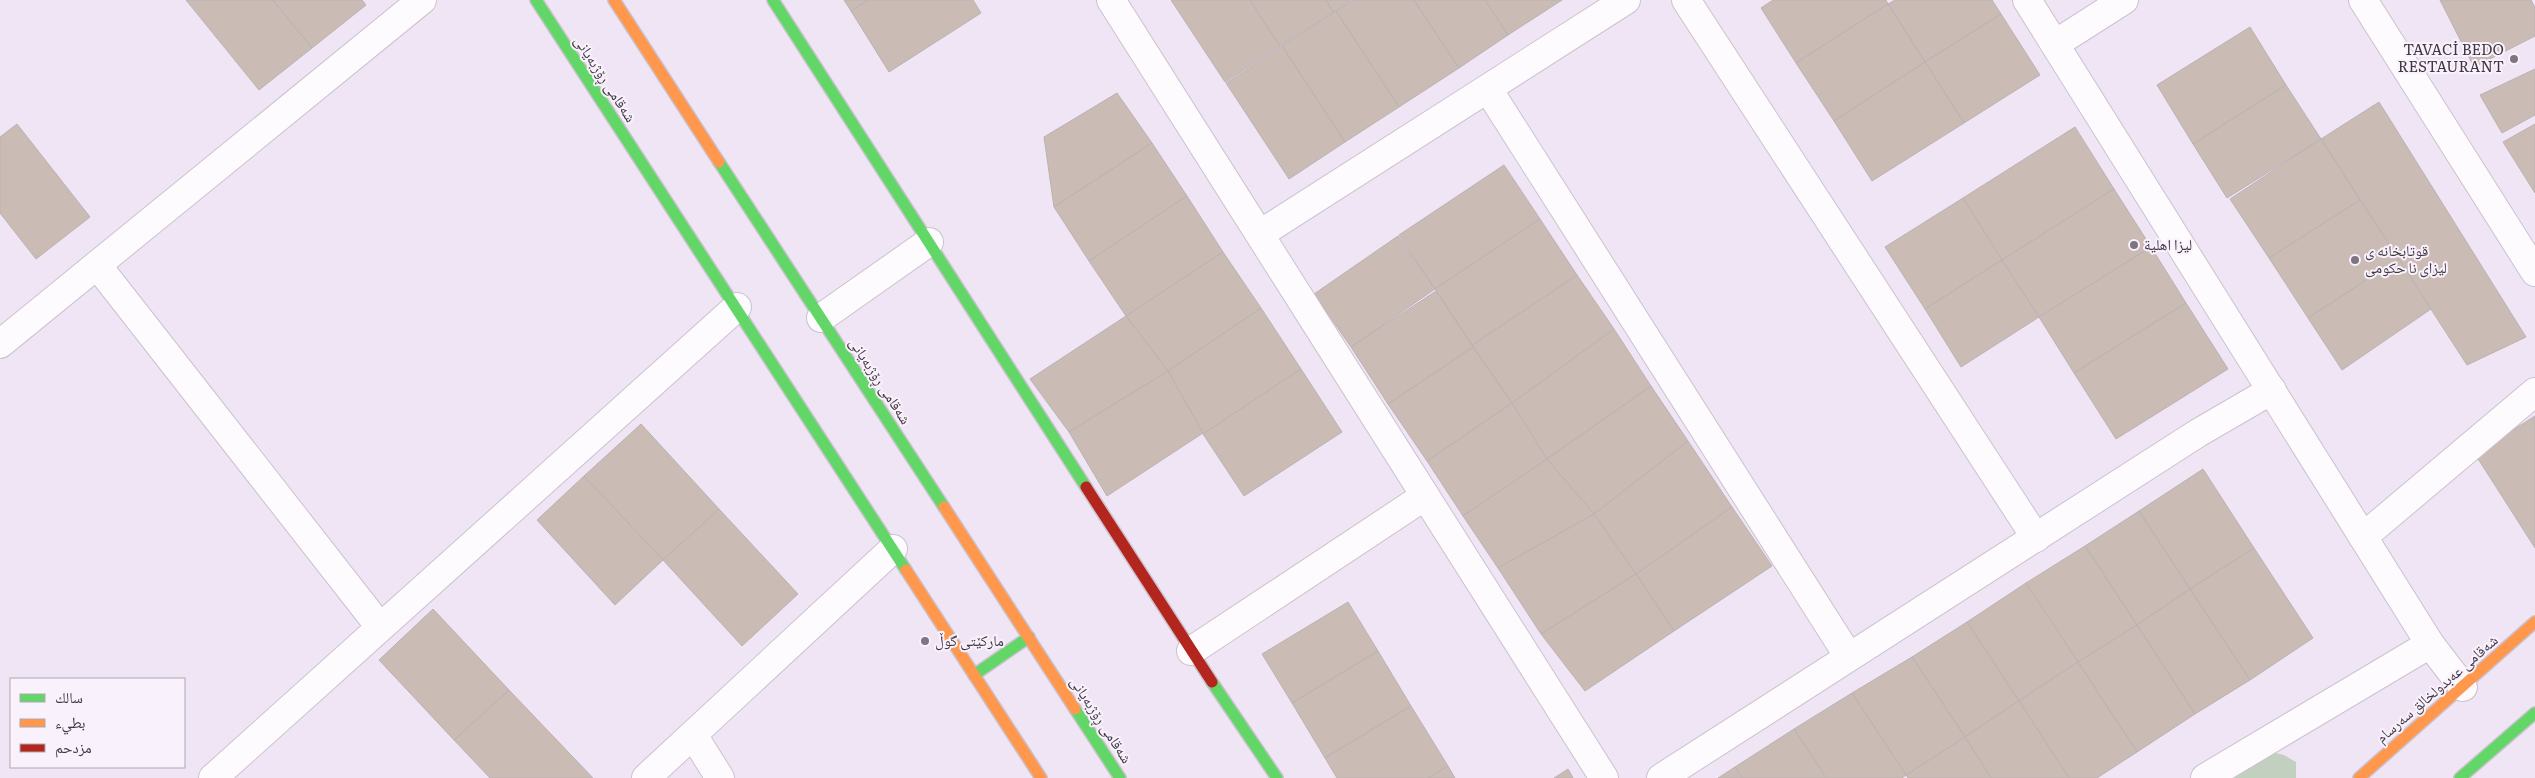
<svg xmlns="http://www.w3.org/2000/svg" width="2535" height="778" font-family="Literata,'Noto Naskh Arabic',serif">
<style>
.green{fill:#c2d1bf}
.building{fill:#cabbb5;stroke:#bbb2b4}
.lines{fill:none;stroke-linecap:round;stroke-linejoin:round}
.street-casing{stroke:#cbc2cf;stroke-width:30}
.fast-casing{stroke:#cbc2cf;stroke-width:14}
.slow-casing{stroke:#cbc2cf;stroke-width:14}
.jam-casing{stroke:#cbc2cf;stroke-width:14}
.street{stroke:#fdfbfd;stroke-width:28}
.fast{stroke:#63d668;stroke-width:11}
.slow{stroke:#ff974d;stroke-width:11}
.jam{stroke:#b3261e;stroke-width:11}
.poi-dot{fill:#7d7580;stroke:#f9f1fc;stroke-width:2}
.labels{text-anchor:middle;stroke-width:4;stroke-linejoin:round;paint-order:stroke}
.poi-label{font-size:15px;fill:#3f3842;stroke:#f9f1fc;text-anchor:start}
.street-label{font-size:15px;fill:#3f3842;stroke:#f9f1fc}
</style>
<rect width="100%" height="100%" fill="#f0e5f4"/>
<polygon class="green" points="2268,751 2284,755 2296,762 2296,778 2227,778"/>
<g class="building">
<polygon points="186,0 273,0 312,48 259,90"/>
<polygon points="273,0 362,0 366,5 312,48"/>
<polygon points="844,0 868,0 851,11"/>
<polygon points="868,0 973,0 981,13 889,72 851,11"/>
<polygon points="1171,0 1250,0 1280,46 1225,82"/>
<polygon points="1250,0 1326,0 1333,12 1280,46"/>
<polygon points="1326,0 1351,0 1333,12"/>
<polygon points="1353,0 1414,0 1459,68 1399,107 1336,11"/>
<polygon points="1414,0 1485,0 1508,35 1459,68"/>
<polygon points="1485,0 1562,0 1508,35"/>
<polygon points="1773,0 1886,0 1888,4 1796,63 1761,8"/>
<polygon points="1895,0 1992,0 2001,14 1925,62 1888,4"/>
<polygon points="2440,0 2531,0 2535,8 2535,36 2474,67"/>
<polygon points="1888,4 1925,62 1834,121 1796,63"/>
<polygon points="1336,11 1399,107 1345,142 1282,46"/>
<polygon points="2001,14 2040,75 1964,123 1925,62"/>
<polygon points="2250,27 2286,85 2193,144 2157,85"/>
<polygon points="1282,46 1345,142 1289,179 1226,83"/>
<polygon points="1925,62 1964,123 1872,181 1834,121"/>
<polygon points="2535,69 2535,115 2502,133 2480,95"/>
<polygon points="2286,85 2321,139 2227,198 2193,144"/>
<polygon points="1117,93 1152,143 1054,207 1044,137"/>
<polygon points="2379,102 2526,337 2467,365 2321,139"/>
<polygon points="17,124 90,217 36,259 0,213 0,137"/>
<polygon points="2535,124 2535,193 2503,142"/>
<polygon points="2075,127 2114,189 2002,260 1963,198"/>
<polygon points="2321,139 2360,200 2269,258 2230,199"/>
<polygon points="1152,143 1187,196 1089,261 1054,207"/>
<polygon points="1504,165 1540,219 1435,289 1399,235"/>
<polygon points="2114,189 2151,247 2039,317 2002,260"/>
<polygon points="1187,196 1223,252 1126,316 1089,261"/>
<polygon points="1963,198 2002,260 1925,309 1885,247"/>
<polygon points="2360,200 2399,259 2308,318 2269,258"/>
<polygon points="1540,219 1577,275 1472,345 1435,289"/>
<polygon points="1398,236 1435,289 1351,347 1314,294"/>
<polygon points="2151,247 2186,303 2074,373 2039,317"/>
<polygon points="1223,252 1261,308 1168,371 1126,316"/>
<polygon points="2399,259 2431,309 2342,370 2308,318"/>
<polygon points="2002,260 2039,317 1961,367 1925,309"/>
<polygon points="1577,275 1614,329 1512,403 1472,345"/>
<polygon points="1436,291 1473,347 1388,404 1351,347"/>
<polygon points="2186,303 2228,369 2116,439 2074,373"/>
<polygon points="1261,308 1301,369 1203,434 1168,371"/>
<polygon points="1126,316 1168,371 1069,432 1030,379"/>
<polygon points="1614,329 1651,386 1547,459 1512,403"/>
<polygon points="1473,347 1512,403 1427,461 1388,404"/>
<polygon points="1301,369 1342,432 1244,496 1203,434"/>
<polygon points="1168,371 1203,433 1107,496 1069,432"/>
<polygon points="1651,386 1688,441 1594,514 1547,459"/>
<polygon points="1512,403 1547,459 1463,516 1427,461"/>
<polygon points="2535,416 2535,548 2475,454"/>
<polygon points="641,424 719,509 663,560 584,476"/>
<polygon points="1688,441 1732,507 1636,574 1594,514"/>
<polygon points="1547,459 1594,514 1498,568 1463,516"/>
<polygon points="2203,469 2254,548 2190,589 2139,511"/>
<polygon points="584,476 663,560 615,605 537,520"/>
<polygon points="1732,507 1772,566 1674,631 1636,574"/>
<polygon points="719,509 798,594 742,646 663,560"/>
<polygon points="2139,511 2190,589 2137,625 2085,546"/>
<polygon points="1594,514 1636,574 1541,634 1498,568"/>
<polygon points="2085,546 2137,625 2078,662 2026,583"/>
<polygon points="2254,548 2313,638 2250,680 2190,589"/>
<polygon points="1636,574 1674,631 1585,691 1541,634"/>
<polygon points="2026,583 2078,662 2019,701 1967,622"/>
<polygon points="2190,589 2250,680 2195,714 2137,625"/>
<polygon points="1348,602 1378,651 1292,703 1262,654"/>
<polygon points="433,609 509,690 454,740 379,660"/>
<polygon points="1967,622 2019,701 1965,737 1912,657"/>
<polygon points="2137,625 2195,714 2137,752 2078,662"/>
<polygon points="1378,651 1411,706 1325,758 1292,703"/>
<polygon points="1912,657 1965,737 1906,775 1852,693"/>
<polygon points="2078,662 2137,752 2097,778 2069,778 2019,701"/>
<polygon points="509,690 593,778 490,778 454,740"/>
<polygon points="1852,693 1906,775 1902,778 1826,778 1794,729"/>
<polygon points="2019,701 2069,778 1991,778 1965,737"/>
<polygon points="1411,706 1448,766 1428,778 1337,778 1325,758"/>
<polygon points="1794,729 1826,778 1742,778 1735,767"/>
<polygon points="1965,737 1991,778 1908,778 1906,775"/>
<polygon points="1448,766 1455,778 1428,778"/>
<polygon points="1735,767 1742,778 1718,778"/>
<polygon points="1568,769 1573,778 1554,778"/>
</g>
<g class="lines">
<defs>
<g id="street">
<polyline points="1111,0 1604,778"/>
<polyline points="1686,0 2036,538"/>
<polyline points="2027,0 2430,644 2463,687"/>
<polyline points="2363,0 2535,272"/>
<polyline points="2055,44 2124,0"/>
<polyline points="1488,89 1849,657"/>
<polyline points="1260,234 1626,0"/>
<polyline points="97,265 380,627"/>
<polyline points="821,318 929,242"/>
<polyline points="0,344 422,0"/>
<polyline points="2363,537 2535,392"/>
<polyline points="1191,651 1425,496"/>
<polyline points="693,735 720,778"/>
<polyline points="213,778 737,307"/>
<polyline points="646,778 893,549"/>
<polyline points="1661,778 2198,433 2272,390"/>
<polyline points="2205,778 2430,644"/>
</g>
<g id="fast">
<polyline points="536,0 906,570"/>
<polyline points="773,0 1086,487"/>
<polyline points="719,162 944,507"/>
<polyline points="974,675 1029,637"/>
<polyline points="1212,682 1277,778"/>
<polyline points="1075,709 1120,778"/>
<polyline points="2460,778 2535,713"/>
</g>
<g id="slow">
<polyline points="614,0 719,162"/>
<polyline points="944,507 1075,709"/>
<polyline points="906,570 1041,778"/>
<polyline points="2359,778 2535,622"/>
</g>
<polyline id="jam" points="1086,487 1212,682"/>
</defs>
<use href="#street" class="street-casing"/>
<use href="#fast" class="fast-casing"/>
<use href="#slow" class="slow-casing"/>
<use href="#jam" class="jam-casing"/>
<use href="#street" class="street"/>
<use href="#fast" class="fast"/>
<use href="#slow" class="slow"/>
<use href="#jam" class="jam"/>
</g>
<g class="poi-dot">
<circle cx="2514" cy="59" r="5"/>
<circle cx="2134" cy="245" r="5"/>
<circle cx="2355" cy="260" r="5"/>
<circle cx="925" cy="641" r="5"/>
</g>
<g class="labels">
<g class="poi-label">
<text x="2504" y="55" text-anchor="end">TAVACİ BEDO<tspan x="2504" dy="17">RESTAURANT</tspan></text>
<text x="2144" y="250">ليزا اهلية</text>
<text x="2365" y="256">قوتابخانه ى<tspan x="2365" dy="17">ليزاى نا حكومى</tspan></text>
<text x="935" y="646">مارکێتی گوڵ</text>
</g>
<g class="street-label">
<text transform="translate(605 79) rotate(57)" y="5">شەقامی ڕۆژبەیانی</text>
<text transform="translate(880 381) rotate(57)" y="5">شەقامی ڕۆژبەیانی</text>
<text transform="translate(2437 689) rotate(-41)" y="5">شەقامی عەبدولخالق سەرسام</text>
<text transform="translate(1101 720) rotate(57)" y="5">شەقامی ڕۆژبەیانی</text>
</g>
</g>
<rect x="10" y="678" width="175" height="90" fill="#f9f1fc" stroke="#afa7b2"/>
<rect x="20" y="694" width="25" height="8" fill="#63d668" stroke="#afa7b2"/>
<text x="55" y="703" font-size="15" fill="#3f3842">سالك</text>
<rect x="20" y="719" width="25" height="8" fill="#ff974d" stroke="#afa7b2"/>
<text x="55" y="728" font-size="15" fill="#3f3842">بطيء</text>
<rect x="20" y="744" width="25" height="8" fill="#b3261e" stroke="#afa7b2"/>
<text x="55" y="753" font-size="15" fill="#3f3842">مزدحم</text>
</svg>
